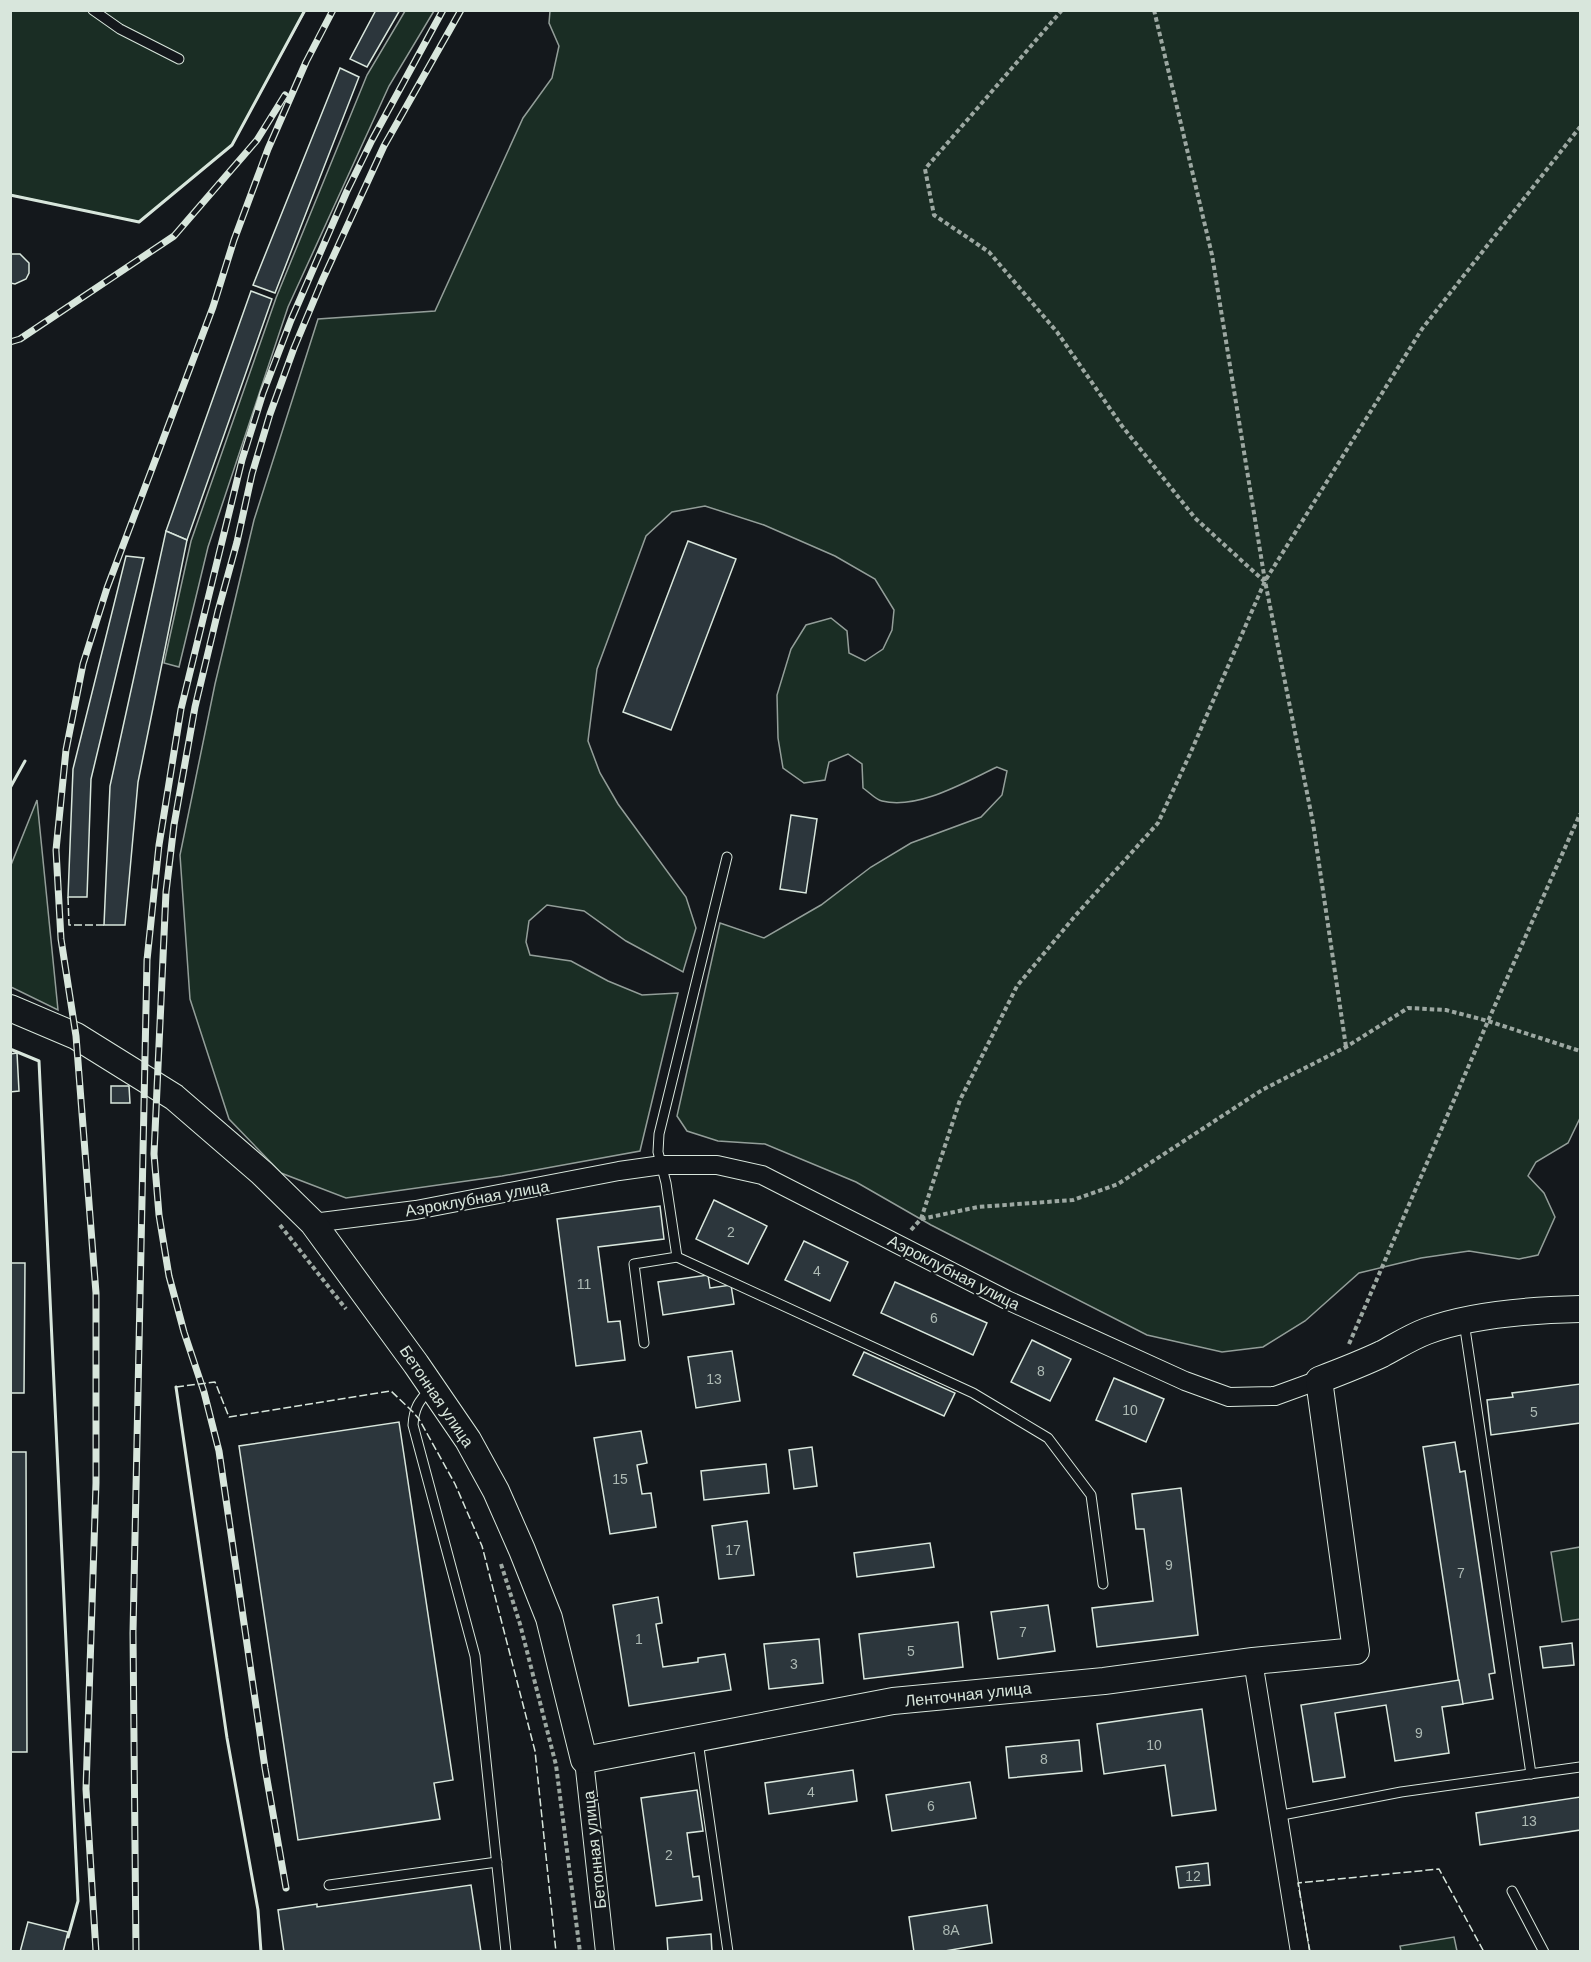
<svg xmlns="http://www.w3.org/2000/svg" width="1591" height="1962" font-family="Arial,sans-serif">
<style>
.green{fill:#1a2d24;stroke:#939e99;stroke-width:1.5}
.building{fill:#2c363c;stroke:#d8e6dc;stroke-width:1.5}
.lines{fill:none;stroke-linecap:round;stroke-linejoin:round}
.lane-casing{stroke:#d8e6dc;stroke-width:11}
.street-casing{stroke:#d8e6dc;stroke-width:20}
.secondary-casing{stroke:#d8e6dc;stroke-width:28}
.path{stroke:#9da8a2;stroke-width:4;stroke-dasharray:4.5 3;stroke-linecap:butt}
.lane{stroke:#14181c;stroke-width:9}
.street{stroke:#14181c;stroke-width:18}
.secondary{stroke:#14181c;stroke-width:26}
.rail-casing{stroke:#d8e6dc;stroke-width:7}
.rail{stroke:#14181c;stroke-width:4.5;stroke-dasharray:14;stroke-linecap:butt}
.fence{stroke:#d8e6dc;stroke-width:1.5;stroke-dasharray:8 3;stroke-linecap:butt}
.wall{stroke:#d8e6dc;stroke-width:3}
.labels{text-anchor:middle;stroke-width:4.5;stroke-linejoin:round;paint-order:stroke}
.number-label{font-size:14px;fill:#adbab4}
.street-label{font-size:16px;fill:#d8e6dc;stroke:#14181c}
</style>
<rect width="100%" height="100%" fill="#14181c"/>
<g class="green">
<polygon points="11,11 305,11 232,145 139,222 11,195"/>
<polygon points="405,11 434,11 389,86 288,307 208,547 179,667 164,663 191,541 276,298 367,75"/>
<path d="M550 11H1580V1118L1568 1143 1536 1162 1528 1176 1544 1193 1555 1217 1538 1255 1519 1259 1469 1251 1421 1258 1359 1273 1305 1321 1263 1347 1222 1352 1147 1335 931 1225 856 1182 765 1144 718 1141 687 1131 677 1116 720 923 764 938 821 905 871 867 911 843 981 817 1002 795 1007 771 997 767C965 782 918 810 882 801 876 800 869 792 863 788L862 764 848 754 829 762 825 780 804 783 783 768 778 738 777 695 791 649 806 625 831 618 847 631 849 653 865 661 883 649 892 630 894 610 875 579 835 556 764 525 705 506 672 512 646 536 597 669 588 741 600 773 618 804 686 897 696 928 683 972 626 941 584 911 547 905 529 921 526 942 530 955 571 961 608 981 642 995 678 993 640 1151 502 1176 346 1198 281 1173 229 1119 190 999 180 855 215 684 254 520 318 319 435 311 523 118 552 78 559 46 549 23Z"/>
<polygon points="37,800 58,1010 11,987 11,865"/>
<polygon points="1580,1547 1580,1619 1562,1622 1551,1552"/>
<polygon points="1454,1937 1457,1951 1401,1951 1400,1946"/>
</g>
<g class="building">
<polygon points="376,10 400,10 367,67 350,59"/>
<polygon points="340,68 359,77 275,293 253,285"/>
<polygon points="11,254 20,254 29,263 29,273 26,279 15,284 10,283"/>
<polygon points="251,291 272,299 187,540 166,531"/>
<polygon points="166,531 187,540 138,782 125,925 104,925 110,786"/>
<polygon points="688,541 736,559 671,730 623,712"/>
<polygon points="126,556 144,558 91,779 87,897 68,897 73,769"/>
<polygon points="791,815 817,819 806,893 780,889"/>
<polygon points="17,1053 19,1091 10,1092 10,1054"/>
<polygon points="111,1086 129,1086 130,1103 111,1103"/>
<polygon points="714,1200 767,1226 748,1264 696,1239"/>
<polygon points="660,1206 664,1239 598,1247 608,1322 620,1321 625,1360 576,1366 557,1219"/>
<polygon points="804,1241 848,1262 830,1301 785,1280"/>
<polygon points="10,1263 25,1263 24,1393 10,1393"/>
<polygon points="708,1275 710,1288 731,1285 734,1304 663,1315 658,1282"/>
<polygon points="895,1282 987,1323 973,1355 881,1313"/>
<polygon points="1032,1340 1071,1359 1050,1401 1011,1382"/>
<polygon points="732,1351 740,1401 696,1408 688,1357"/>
<polygon points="864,1352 955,1393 944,1416 853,1375"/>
<polygon points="1114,1378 1164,1399 1146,1442 1096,1420"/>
<polygon points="1580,1384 1580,1423 1491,1435 1487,1400 1513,1397 1512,1393"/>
<polygon points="399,1422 453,1780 434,1783 440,1819 298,1840 239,1446"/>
<polygon points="641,1431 647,1463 637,1465 642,1494 651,1493 656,1527 610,1534 594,1438"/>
<polygon points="1455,1442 1460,1472 1465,1471 1495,1673 1489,1674 1493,1699 1462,1704 1423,1447"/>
<polygon points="812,1447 817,1486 794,1489 789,1450"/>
<polygon points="10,1452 26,1452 27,1752 10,1752"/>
<polygon points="766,1464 769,1493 704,1500 701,1471"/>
<polygon points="1181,1488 1198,1635 1097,1647 1092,1608 1153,1601 1144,1529 1136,1529 1132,1494"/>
<polygon points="747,1521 754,1575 719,1579 712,1526"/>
<polygon points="930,1543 934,1567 857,1577 854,1553"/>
<polygon points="658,1597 662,1623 656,1624 663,1667 698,1662 698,1658 725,1654 731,1690 629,1706 613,1605"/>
<polygon points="1048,1605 1055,1651 998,1659 991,1612"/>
<polygon points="958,1622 963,1667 864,1679 859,1634"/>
<polygon points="819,1639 823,1683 769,1689 764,1644"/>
<polygon points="1572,1643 1574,1665 1543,1668 1540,1647"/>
<polygon points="1459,1680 1463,1704 1442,1707 1449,1753 1395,1761 1386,1705 1335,1713 1345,1777 1313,1782 1301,1705"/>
<polygon points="1202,1709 1216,1810 1172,1816 1165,1765 1104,1774 1097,1724"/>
<polygon points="1079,1740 1082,1771 1009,1778 1006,1747"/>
<polygon points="853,1770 857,1801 769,1814 765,1783"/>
<polygon points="970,1782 976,1818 892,1831 886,1795"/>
<polygon points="697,1790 703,1831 687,1833 693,1877 699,1876 702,1900 656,1906 641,1798"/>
<polygon points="1580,1797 1580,1830 1480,1845 1476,1813"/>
<polygon points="1208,1863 1210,1885 1179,1888 1176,1867"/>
<polygon points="471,1885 481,1952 284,1952 278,1910 317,1904 317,1907"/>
<polygon points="987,1905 992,1943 939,1952 914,1952 909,1917"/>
<polygon points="28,1922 68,1932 63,1952 20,1952"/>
<polygon points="711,1934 712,1952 668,1952 667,1938"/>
</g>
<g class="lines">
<defs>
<g id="lane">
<polyline points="93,10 120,29 179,59"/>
<polyline points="677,1257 973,1393 1048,1438 1091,1495 1103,1584"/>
<polyline points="1464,1322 1531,1774"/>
<polyline points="644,1343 634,1264 677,1257 666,1183 658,1152 659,1134 727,857"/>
<path d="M430 1389C419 1401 414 1408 413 1425L475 1656 506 1952"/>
<polyline points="698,1741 728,1952"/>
<polyline points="1277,1816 1401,1792 1580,1767"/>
<polyline points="329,1885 497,1862"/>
<polyline points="1512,1891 1544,1952"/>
</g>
<g id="street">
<polyline points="313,1223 416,1210 619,1171 662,1165 717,1165 762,1175 1007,1300 1185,1381 1229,1397 1275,1396 1319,1380"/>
<polyline points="1253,1661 1300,1952"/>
<polyline points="584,1760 605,1952"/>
</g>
<path id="secondary" d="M10 1008 76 1036 174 1097 262 1173 313 1223 416 1364 468 1440 496 1491 522 1550 549 1618 584 1760 893 1701 1104 1681 1253 1661 1356 1651 1319 1380C1340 1372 1361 1364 1382 1354 1397 1346 1411 1337 1427 1331 1472 1314 1533 1310 1580 1309"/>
</defs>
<use href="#lane" class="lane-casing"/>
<use href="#street" class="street-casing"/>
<use href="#secondary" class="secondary-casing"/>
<g class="path">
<polyline points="1062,10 925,169 934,215 989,252 1057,332 1122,426 1195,518 1264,581"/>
<polyline points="1154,10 1212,255 1265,581 1313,823 1346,1047"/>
<polyline points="921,1219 960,1100 1017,986 1075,916 1158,823 1190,754 1265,581 1422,329 1580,127"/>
<polyline points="280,1225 346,1309"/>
<polyline points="911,1230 921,1219 978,1207 1073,1200 1118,1184 1262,1090 1346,1047 1408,1008 1446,1010 1488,1021 1580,1051"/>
<polyline points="1349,1344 1488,1021 1580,814"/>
<polyline points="501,1564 520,1624 556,1765 580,1952"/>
</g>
<use href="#lane" class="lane"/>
<use href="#street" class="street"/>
<use href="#secondary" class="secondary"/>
<defs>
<g id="rail">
<polyline points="10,342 20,339 174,236 257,140 285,95"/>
<polyline points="286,1888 265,1768 219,1451 204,1392 184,1332 169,1276 159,1215 154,1154 166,892 174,825 195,707 218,611 237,542 252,474 270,414 294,348 322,281 384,146 461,10"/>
<polyline points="96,1952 86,1789 96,1483 96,1293 76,1036 61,939 56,850 66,750 83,664 107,588 213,307 234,240 268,149 306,62 333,10"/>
<polyline points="136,1952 133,1633 147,960 159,845 181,709 242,460 263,393 291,320 347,191 372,140 443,10"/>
</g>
</defs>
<use href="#rail" class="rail-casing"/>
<use href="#rail" class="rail"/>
<g class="fence">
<polyline points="68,897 69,925 104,925"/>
<polyline points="176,1387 215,1382 229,1417 391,1391 413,1412 419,1419 455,1484 482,1546 535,1751 556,1952"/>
<polyline points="1310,1952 1298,1883 1439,1869 1484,1952"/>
</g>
<g class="wall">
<polyline points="10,195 139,222 232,145 305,10"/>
<polyline points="10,788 25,761"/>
<polyline points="10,1049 39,1061 78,1901 68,1937"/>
<polyline points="176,1387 227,1738 258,1910 261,1952"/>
</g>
</g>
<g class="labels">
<g class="number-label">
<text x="731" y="1237">2</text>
<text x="817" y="1276">4</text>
<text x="584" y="1289">11</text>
<text x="934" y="1323">6</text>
<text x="1041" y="1376">8</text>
<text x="714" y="1384">13</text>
<text x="1130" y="1415">10</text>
<text x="1534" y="1417">5</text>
<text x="620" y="1484">15</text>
<text x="733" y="1555">17</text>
<text x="1169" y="1570">9</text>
<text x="1461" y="1578">7</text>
<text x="1023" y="1637">7</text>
<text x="639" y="1644">1</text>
<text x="911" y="1656">5</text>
<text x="794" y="1669">3</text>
<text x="1419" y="1738">9</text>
<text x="1154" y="1750">10</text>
<text x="1044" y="1764">8</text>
<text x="811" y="1797">4</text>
<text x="931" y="1811">6</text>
<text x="1529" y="1826">13</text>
<text x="669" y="1860">2</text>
<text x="1193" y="1881">12</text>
<text x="951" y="1935">8А</text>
</g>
<g class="street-label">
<text transform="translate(477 1198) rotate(-10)" y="6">Аэроклубная улица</text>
<text transform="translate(954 1272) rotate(27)" y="6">Аэроклубная улица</text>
<text transform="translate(437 1396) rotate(56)" y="6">Бетонная улица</text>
<text transform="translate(968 1694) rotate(-6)" y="6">Ленточная улица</text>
<text transform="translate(594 1850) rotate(-96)" y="6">Бетонная улица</text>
</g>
</g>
<rect width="1591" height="1962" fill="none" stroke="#d8e6dc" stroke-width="24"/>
</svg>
